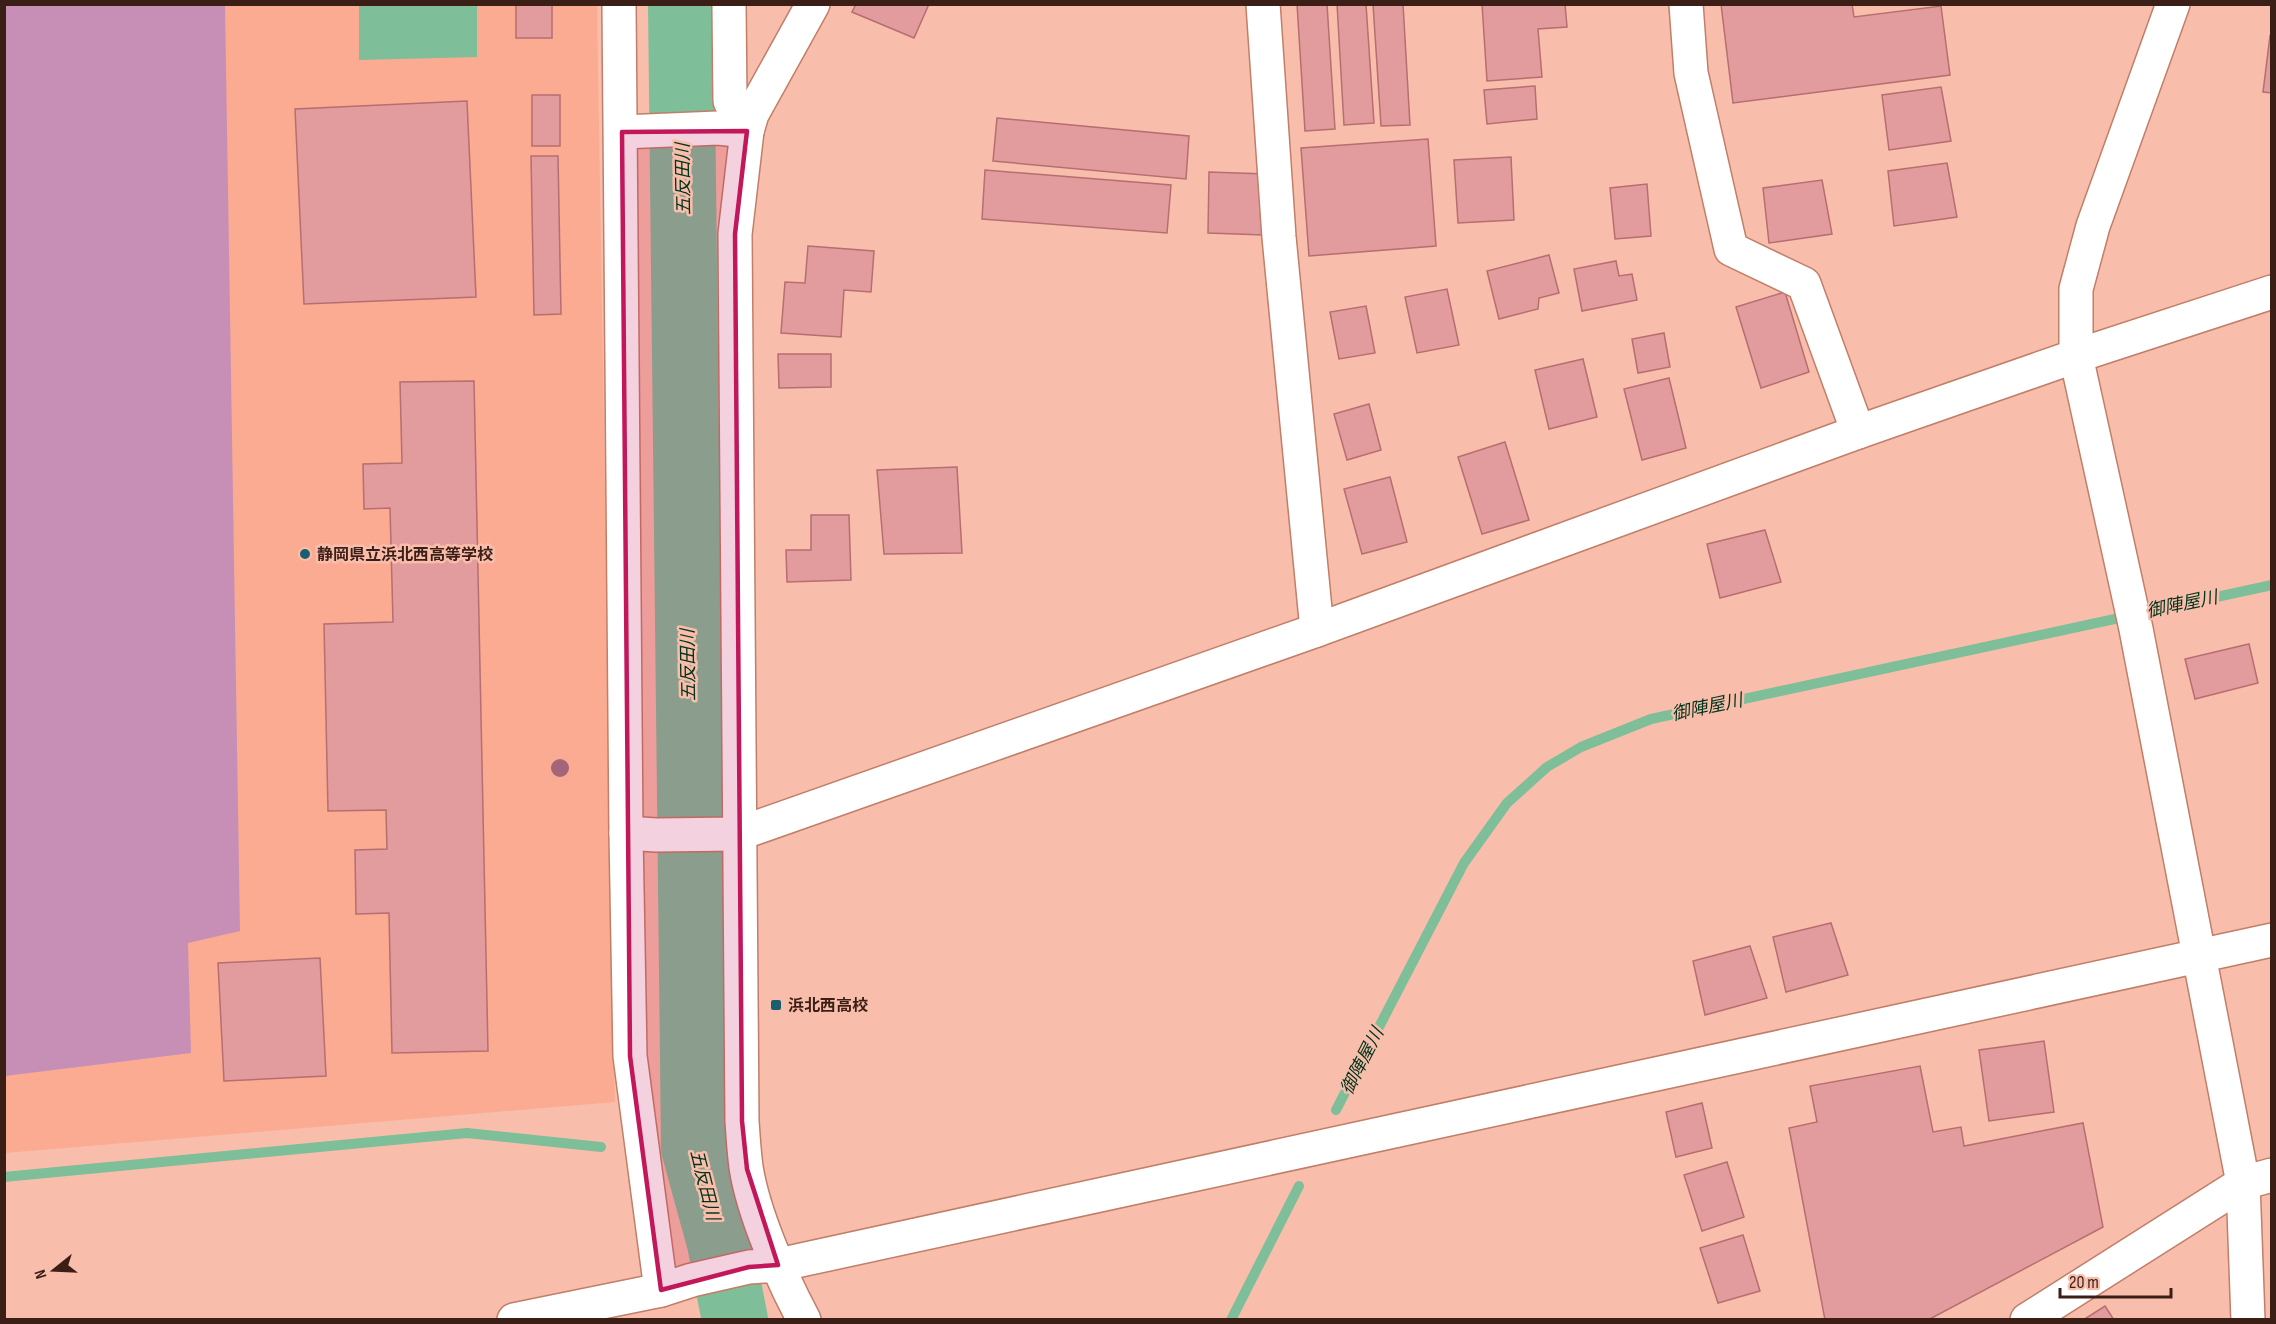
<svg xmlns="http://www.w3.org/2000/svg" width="2276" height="1324" font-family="'Sofia Sans Condensed','Noto Sans JP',sans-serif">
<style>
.built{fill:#faab92}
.green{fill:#c78fb6}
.water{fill:#7ebe99}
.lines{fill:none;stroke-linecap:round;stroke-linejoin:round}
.stream{stroke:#7ebe99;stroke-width:10}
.river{stroke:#7ebe99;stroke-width:66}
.building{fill:#e39c9d;stroke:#b66e70;stroke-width:1.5}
.street-casing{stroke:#c17e68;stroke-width:36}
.secondary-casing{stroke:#c17e68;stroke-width:36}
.street{stroke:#fff;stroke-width:33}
.secondary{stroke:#fff;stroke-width:33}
.tree{fill:#a46579}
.marked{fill:#c2185b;fill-opacity:0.2;stroke:#c2185b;stroke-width:4.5;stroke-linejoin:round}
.poi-dot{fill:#195f71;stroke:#f8beab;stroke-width:2}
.labels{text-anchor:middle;stroke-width:5;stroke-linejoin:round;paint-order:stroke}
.poi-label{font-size:16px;font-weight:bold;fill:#3b1f17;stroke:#f8beab;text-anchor:start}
.water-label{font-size:18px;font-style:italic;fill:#00341d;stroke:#f8beab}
</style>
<rect width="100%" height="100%" fill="#f8beab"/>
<polygon class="built" points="4,5 597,5 615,1102 5,1153"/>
<polygon class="green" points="4,5 225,5 240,931 188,943 191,1053 5,1076"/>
<polygon class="water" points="359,5 477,5 477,57 359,60"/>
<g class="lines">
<g class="stream">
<polyline points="1336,1110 1464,863 1507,803 1547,767 1581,747 1651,719 2272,585"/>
<polyline points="4,1177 467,1133 601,1147"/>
<polyline points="1231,1320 1299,1186"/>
</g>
<polyline class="river" points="681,4 694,1148 720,1243 735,1320"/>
</g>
<g class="building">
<rect x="516" y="4" width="36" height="34"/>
<polygon points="856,4 929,4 914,38 852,12"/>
<polygon points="1297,4 1327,4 1335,129 1305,131"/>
<polygon points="1337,4 1366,4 1374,123 1344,125"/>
<polygon points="1373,4 1403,4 1410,125 1381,126"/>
<polygon points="1482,4 1565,4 1567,27 1538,29 1542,77 1487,81"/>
<polygon points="1721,4 1852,4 1854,17 1941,6 1950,75 1733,103"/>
<polygon points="2270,36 2272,37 2272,93 2263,92"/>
<polygon points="1535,86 1537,119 1487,124 1484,90"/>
<polygon points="1941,87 1951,141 1889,150 1882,95"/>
<rect x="532" y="95" width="28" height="51"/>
<polygon points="467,101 476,297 304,304 295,109"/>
<polygon points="997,118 1189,136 1186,179 993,161"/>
<polygon points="1428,139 1436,246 1309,256 1301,148"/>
<polygon points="531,156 558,156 561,314 534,315"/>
<polygon points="1511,157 1514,220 1458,223 1454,160"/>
<polygon points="1947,163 1957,217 1894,226 1888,171"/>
<polygon points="985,170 1171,185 1167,233 982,219"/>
<polygon points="1209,172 1266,174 1264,235 1208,233"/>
<polygon points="1822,180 1832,234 1769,243 1763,188"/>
<polygon points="1647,184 1651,236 1615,239 1610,188"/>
<polygon points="808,246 874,251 871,292 844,290 841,337 781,333 785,282 805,283"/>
<polygon points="1549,255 1559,293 1539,298 1538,309 1499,319 1487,271"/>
<polygon points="1616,261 1619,276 1632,274 1637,300 1582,311 1574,269"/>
<polygon points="1447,289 1459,345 1417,353 1405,297"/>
<polygon points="1785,292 1809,372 1761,388 1736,307"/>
<polygon points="1366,306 1375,353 1339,359 1330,312"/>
<polygon points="1664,333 1670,367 1638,373 1632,339"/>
<polygon points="778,354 831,354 831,387 779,388"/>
<polygon points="1583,359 1597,417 1549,429 1535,370"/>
<polygon points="1669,378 1686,448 1642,460 1624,389"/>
<polygon points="474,381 488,1051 392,1053 389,913 356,914 355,850 387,849 386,810 328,811 324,624 393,622 390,508 364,509 363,464 402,463 400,382"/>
<polygon points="1369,404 1381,450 1347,460 1334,414"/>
<polygon points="1505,442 1529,520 1482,534 1458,457"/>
<polygon points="957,467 962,553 884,554 877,470"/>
<polygon points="1390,477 1407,542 1362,554 1344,489"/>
<polygon points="811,515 849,515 851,580 787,582 786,550 811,550"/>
<polygon points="1765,530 1781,582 1720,598 1707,544"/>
<polygon points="2249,644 2258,683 2195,699 2185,659"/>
<polygon points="1831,923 1848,975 1786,992 1773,937"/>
<polygon points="1750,946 1767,998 1705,1015 1693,961"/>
<polygon points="320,958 326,1076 224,1081 218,963"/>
<polygon points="2044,1041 2054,1112 1989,1121 1979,1050"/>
<polygon points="1920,1066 1933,1132 1961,1127 1964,1146 2083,1123 2103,1227 1928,1320 1825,1320 1789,1128 1817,1122 1810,1086"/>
<polygon points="1702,1103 1712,1148 1676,1157 1666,1112"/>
<polygon points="1727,1162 1744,1217 1702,1231 1684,1175"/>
<polygon points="1743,1235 1760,1291 1718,1303 1700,1248"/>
<polygon points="2105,1306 2114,1320 2083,1320"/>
</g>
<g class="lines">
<defs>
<g id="street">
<polyline points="619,4 626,833 630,1056 661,1290"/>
<polyline points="729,4 730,101 747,131"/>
<polyline points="1263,4 1279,237 1317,630"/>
<polyline points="1686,4 1691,73 1731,249 1804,284 1858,432"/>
<polyline points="622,132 718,128 747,131"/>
<polyline points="626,833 656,835 738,834 1317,630 1858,432 2076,356 2272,292"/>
<path d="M804 1320C782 1279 753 1213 746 1167 744 1152 743 1136 742 1121L735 234 747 131 752 114 813 4"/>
<polyline points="2027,1320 2243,1183 2136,629 2076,356 2076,289 2093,226 2173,4"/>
<polyline points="2248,1320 2243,1183 2272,1175"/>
</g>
<polyline id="secondary" points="514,1320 661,1290 692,1280 749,1267 778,1265 2272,940"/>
</defs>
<use href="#street" class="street-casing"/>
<use href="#secondary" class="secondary-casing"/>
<use href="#street" class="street"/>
<use href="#secondary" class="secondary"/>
</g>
<circle class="tree" cx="560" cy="768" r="9"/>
<path class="marked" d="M747 131 735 234 742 1121 747 1169 778 1265 749 1267 661 1290 630 1056 622 132Z"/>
<g class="poi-dot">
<circle cx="305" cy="554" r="6"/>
<rect x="770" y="999" width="12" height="12" rx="3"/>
</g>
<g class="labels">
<g class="poi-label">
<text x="317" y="560">静岡県立浜北西高等学校</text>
<text x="788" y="1011">浜北西高校</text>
</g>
<g class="water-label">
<text transform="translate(683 179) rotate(-91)" y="6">五反田川</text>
<text transform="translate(2182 604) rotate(-12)" y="6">御陣屋川</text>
<text transform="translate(688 665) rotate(-91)" y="6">五反田川</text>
<text transform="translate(1707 707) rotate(-12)" y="6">御陣屋川</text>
<text transform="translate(1362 1061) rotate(-63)" y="6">御陣屋川</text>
<text transform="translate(705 1185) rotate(76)" y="6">五反田川</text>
</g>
</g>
<rect width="2276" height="1324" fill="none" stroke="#3b1f17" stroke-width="12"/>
<g transform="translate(54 1270) rotate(252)" stroke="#f8beab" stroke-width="4.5" paint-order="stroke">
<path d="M0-4.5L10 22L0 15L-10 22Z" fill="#3b1f17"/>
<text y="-9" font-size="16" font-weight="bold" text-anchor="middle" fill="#3b1f17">N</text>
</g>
<path d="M2060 1288v9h111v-9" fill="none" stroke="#3b1f17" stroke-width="3"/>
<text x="2069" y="1288" font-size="18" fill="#3b1f17" stroke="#f8beab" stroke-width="4.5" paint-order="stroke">20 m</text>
</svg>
